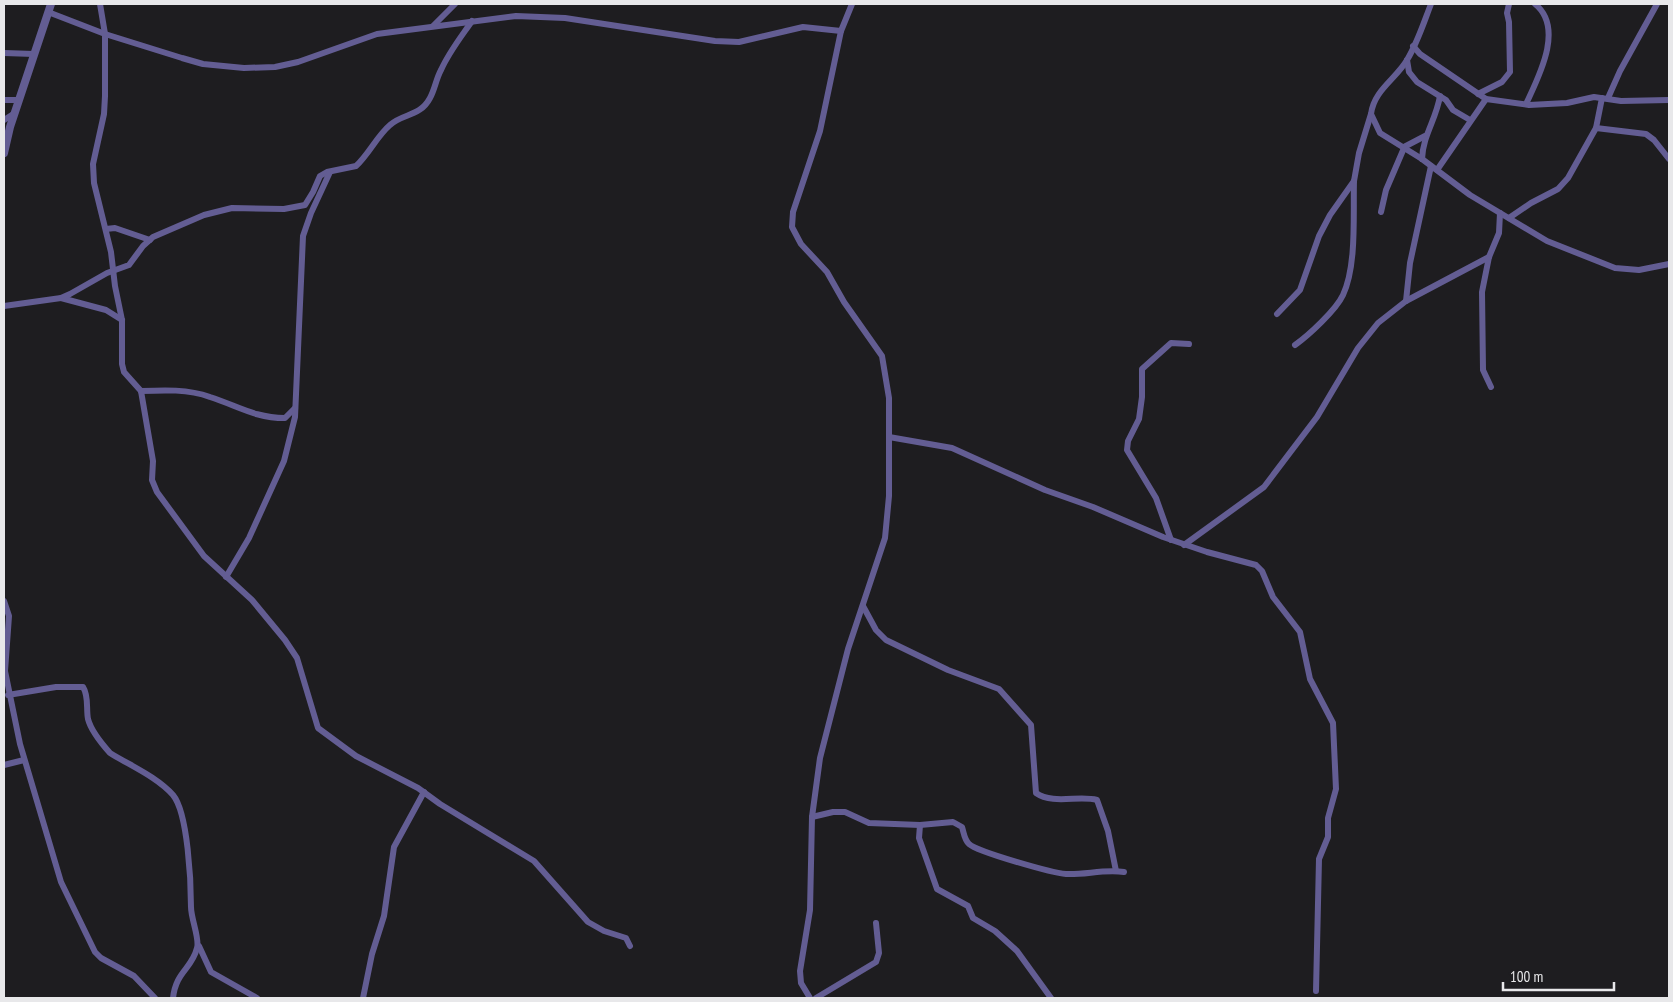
<svg xmlns="http://www.w3.org/2000/svg" width="1673" height="1002" font-family="'PT Sans Narrow',sans-serif">
<style>
.lines{fill:none;stroke-linecap:round;stroke-linejoin:round}
.minor{stroke:#635d93;stroke-width:6}
.tertiary{stroke:#635d93;stroke-width:8}
</style>
<rect width="100%" height="100%" fill="#1e1d20"/>
<g class="lines">
<g class="minor">
<polyline points="100,4 105,34 105,96 104,114 93,164 94,183 111,252 115,286 122,320 122,364 124,372 141,391 153,461 152,480 157,492 204,556 252,600 285,640 297,658 318,728 356,756 418,788 440,804 534,861 588,922 604,931 626,938 630,946"/>
<path d="M1431 4C1424 22 1417 44 1407 60 1396 79 1374 90 1371 114L1380 133 1422 159 1470 195 1547 241 1615 268 1639 270 1669 264"/>
<polyline points="48,12 105,34 182,58 203,64 244,68 275,67 298,62 377,34 516,16 565,18 715,41 739,42 803,27 841,31"/>
<polyline points="433,26 455,4"/>
<polyline points="1413,46 1420,54 1486,99 1529,105 1567,103 1594,97 1621,101 1669,100"/>
<polyline points="4,53 34,54"/>
<polyline points="1407,60 1409,72 1417,82 1446,100 1453,110 1470,120"/>
<polyline points="1478,94 1502,82 1510,72 1509,22 1507,13 1509,4"/>
<polyline points="1608,98 1620,71 1657,4"/>
<polyline points="4,100 19,100"/>
<path d="M1526 104C1538 78 1565 28 1535 4"/>
<polyline points="4,120 15,113"/>
<polyline points="1596,128 1646,134 1654,140 1669,159"/>
<polyline points="1404,147 1425,136"/>
<path d="M1422 159C1423 135 1436 120 1440 96"/>
<polyline points="1437,170 1486,99"/>
<polyline points="1381,212 1386,190 1404,148"/>
<polyline points="1509,218 1531,203 1558,189 1568,178 1596,128 1602,98"/>
<polyline points="106,229 115,228 150,240"/>
<polyline points="61,298 106,310 122,320"/>
<polyline points="1406,301 1410,263 1431,166"/>
<path d="M4 306 61 298 70 294 107 273 129 265 143 246 153 237 204 215 232 208 284 209 305 205 313 192 320 176 327 172 356 166C369 154 377 136 390 125 403 113 420 117 430 98 435 89 436 79 441 70 449 52 461 37 472 21"/>
<polyline points="1277,314 1300,290 1319,236 1330,215 1354,181 1359,153 1371,114"/>
<path d="M1295 345C1309 335 1336 310 1343 295 1357 265 1353 214 1354 181"/>
<polyline points="1491,387 1483,370 1482,292 1489,257 1499,233 1500,213"/>
<path d="M141 391C164 390 188 389 210 397 238 406 255 418 285 418L295 408"/>
<polyline points="889,437 952,448 1045,490 1093,507 1163,537 1207,552 1256,565 1262,571 1273,597 1300,632 1310,679 1333,723 1336,789 1328,818 1328,837 1319,859 1316,991"/>
<polyline points="1171,540 1156,498 1127,450 1128,441 1139,419 1142,397 1142,369 1171,343 1189,344"/>
<polyline points="1184,545 1264,487 1317,417 1358,348 1378,323 1406,301 1489,257"/>
<polyline points="226,577 249,538 284,461 295,417 303,236 311,213 330,172"/>
<polyline points="4,601 9,616 5,671 20,744 61,882 95,952 101,958 134,976 155,998"/>
<path d="M863 606 876 630 886 640 948 670 999 689 1031 725 1036 793C1053 805 1079 795 1097 800L1108 831 1116 871"/>
<path d="M8 695 56 687H83C89 696 86 709 88 719 91 731 102 744 110 753 131 766 157 777 173 795 188 813 191 883 191 907 191 919 200 939 197 948 192 969 176 971 173 998"/>
<polyline points="4,765 24,760"/>
<path d="M812 817 833 812H845L869 823 920 825 953 822 962 827C964 833 964 839 969 844 978 852 1052 873 1066 874 1085 875 1104 869 1124 872"/>
<polyline points="920,825 919,838 937,889 968,906 973,918 995,931 1017,951 1051,998"/>
<polyline points="199,946 211,972 257,998"/>
<polyline points="363,998 372,954 384,916 394,847 424,792"/>
<polyline points="810,998 801,983 800,971 810,910 812,817 820,758 848,649 885,538 889,496 889,398 882,356 844,302 827,272 801,244 792,227 793,212 820,131 841,31 852,4"/>
<polyline points="816,998 876,962 879,953 876,923"/>
</g>
<polyline class="tertiary" points="4,153 10,127 51,4"/>
</g>
<rect width="1673" height="1002" fill="none" stroke="#e8e8ea" stroke-width="10"/>
<path d="M1503 982v8h111v-8" fill="none" stroke="#e8e8ea" stroke-width="2.5"/>
<text x="1510" y="982" font-size="15" fill="#e8e8ea" stroke="#1e1d20" stroke-width="4" paint-order="stroke">100 m</text>
</svg>
